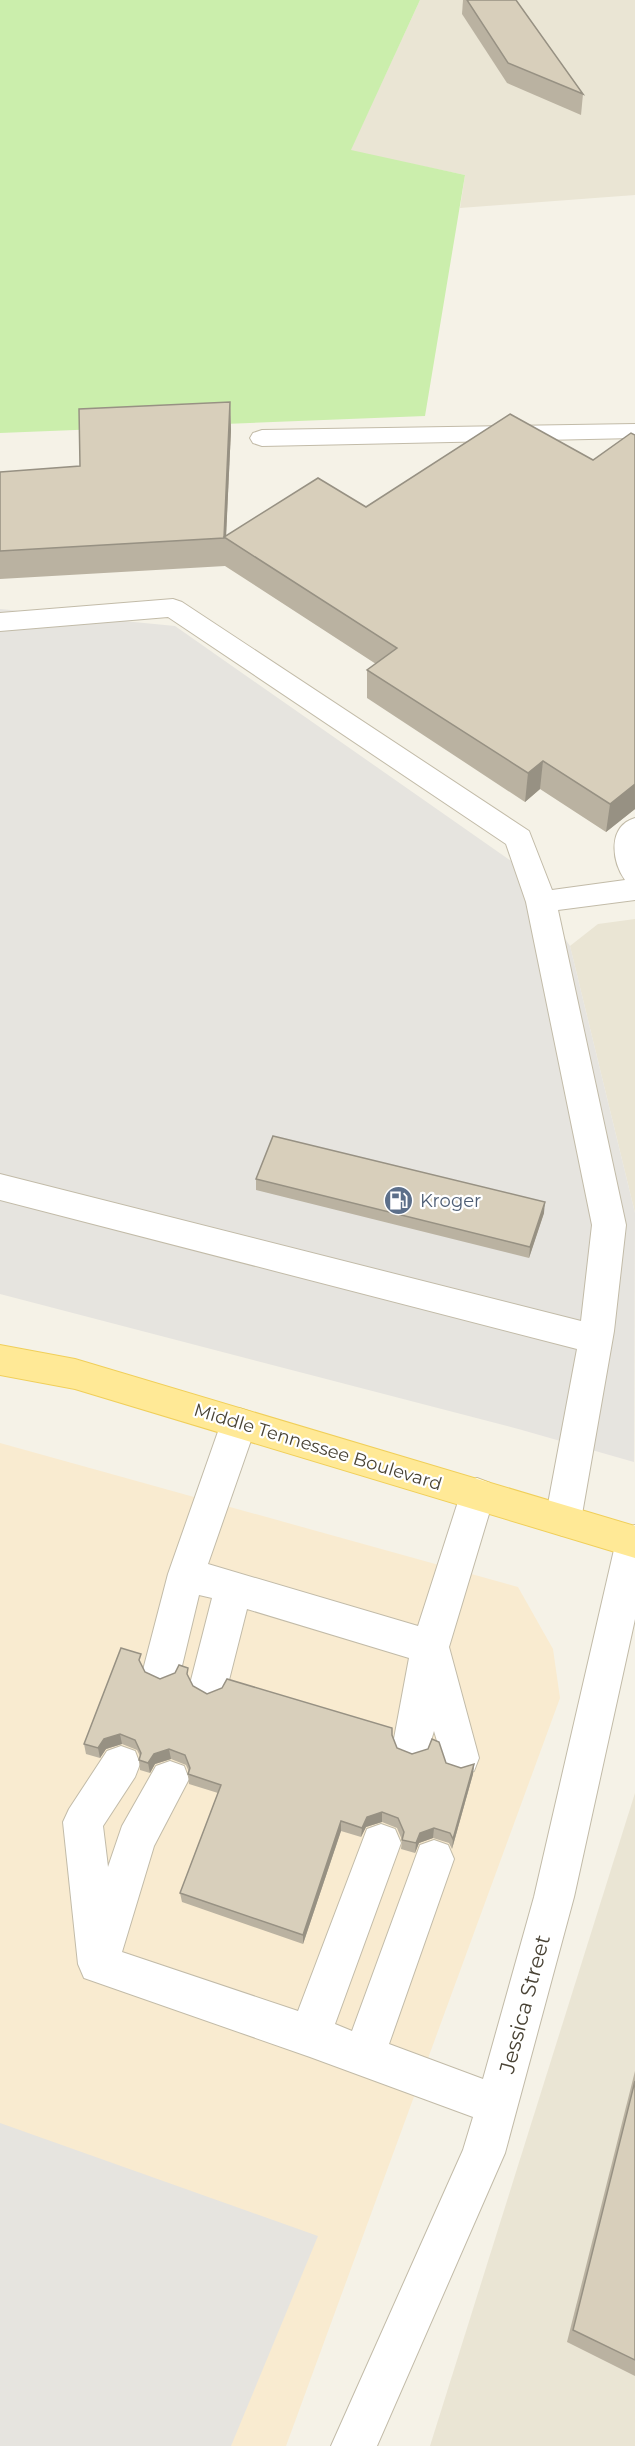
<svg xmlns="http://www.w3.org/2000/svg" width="635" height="2446" font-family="Montserrat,sans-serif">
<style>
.residential{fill:#eae5d4}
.commercial{fill:#f9ebd0}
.green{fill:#cbeeac}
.parking{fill:#e6e4df}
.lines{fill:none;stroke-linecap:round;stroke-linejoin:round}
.minor-casing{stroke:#c2bba8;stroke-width:2}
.major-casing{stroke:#f0cf5a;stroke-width:2}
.minor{fill:#fff;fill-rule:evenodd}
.major{fill:#ffe996;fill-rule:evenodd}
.wall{fill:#bab2a1}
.shaded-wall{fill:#979183}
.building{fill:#d8cfbb;stroke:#979183;stroke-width:1.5}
.labels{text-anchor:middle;stroke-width:4.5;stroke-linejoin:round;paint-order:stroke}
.service-label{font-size:18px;fill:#4e5e75;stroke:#fff;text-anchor:start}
.street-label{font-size:18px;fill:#494335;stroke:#fff}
.near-street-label{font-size:21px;fill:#494335;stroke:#fff}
</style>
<rect width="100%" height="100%" fill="#f5f2e7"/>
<g class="residential">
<polygon points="420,0 635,0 635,195 460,208 465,175 350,151"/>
<polygon points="635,919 635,1213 570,946 598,924"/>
<polygon points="635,1793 635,2446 430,2446"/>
</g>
<polygon class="commercial" points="0,1443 518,1587 553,1649 560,1698 286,2446 0,2446"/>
<polygon class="green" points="0,0 420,0 351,150 465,175 425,416 0,433"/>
<g class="parking">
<polygon points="0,609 175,626 514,863 570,946 635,1213 634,1462 522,1430 0,1294"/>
<polygon points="0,2123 318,2236 231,2446 0,2446"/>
</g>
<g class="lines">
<defs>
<g id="minor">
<polygon points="635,424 635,438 262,446 253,443 250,438 253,433 262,430"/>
<path d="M173 599 182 602 529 831 552 890 625 880C611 860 608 826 635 818V900L558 910 626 1225 614 1331 581 1520 576 1531 563 1536 550 1531 545 1520 577 1349 0 1200V1174L581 1321 592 1225 526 902 506 844 168 617 0 631V613Z"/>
<polygon points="239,1408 251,1412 257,1423 208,1564 418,1626 464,1483 477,1478 490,1483 495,1494 449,1647 479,1758 474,1771 460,1776 446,1771 434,1731 426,1757 412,1762 398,1757 393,1744 409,1658 247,1609 228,1684 222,1696 209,1702 196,1696 190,1684 212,1598 199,1595 181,1670 175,1682 162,1687 149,1682 143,1670 168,1574 221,1423 227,1412"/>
<polygon points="635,1525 635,1619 574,1897 505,2153 377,2446 331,2446 463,2150 473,2117 310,2057 84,1978 78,1964 63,1822 69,1809 107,1751 121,1746 135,1751 140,1764 135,1777 103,1826 108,1867 122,1826 156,1766 170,1761 184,1766 189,1779 154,1846 122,1952 298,2011 367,1829 381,1824 395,1829 401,1843 335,2024 352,2031 420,1845 434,1840 448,1845 454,1859 389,2044 483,2079 534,1897 616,1541 621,1530"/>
</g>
<polygon id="major" points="0,1345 75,1359 635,1526 635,1558 75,1389 0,1375"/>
</defs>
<use href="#minor" class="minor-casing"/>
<use href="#major" class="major-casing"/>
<use href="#minor" class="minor"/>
<use href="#major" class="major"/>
</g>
<g class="wall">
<polygon points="463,0 516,0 583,94 581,115 507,83 462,14"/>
<polygon points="230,402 231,430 226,535 593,460 635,435 635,809 606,832 540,789 525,802 367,698 367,670 376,664 225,566 0,579 0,472 80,466"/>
<polygon points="256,1179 544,1213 529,1258 256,1190"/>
<polygon points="142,1665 145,1672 160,1679 189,1679 193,1686 207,1694 392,1728 392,1736 397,1748 412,1754 446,1763 461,1768 474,1764 473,1774 452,1849 449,1843 433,1838 419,1843 415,1853 401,1849 402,1840 397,1828 382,1822 366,1827 361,1837 341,1831 303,1944 182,1902 180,1893 218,1793 189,1784 188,1774 189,1772 186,1765 171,1759 155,1764 150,1773 140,1770 139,1760 140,1756 137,1750 122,1744 106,1749 100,1758 86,1754 84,1744"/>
<polygon points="635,2071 635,2376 567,2342"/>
</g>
<g class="shaded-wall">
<polygon points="230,402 231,430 226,538 224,537"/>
<polygon points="543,761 540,789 525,802 528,773"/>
<polygon points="635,784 635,809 606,832 610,804"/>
<polygon points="545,1202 544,1213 529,1258 530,1247"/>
<polygon points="120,1734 122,1744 106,1749 100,1758 98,1748 104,1739"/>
<polygon points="169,1749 171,1759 155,1764 150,1773 148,1763 154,1754"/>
<polygon points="474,1764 473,1774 452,1849 453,1839"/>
<polygon points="382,1812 382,1822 366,1827 361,1837 362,1828 367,1817"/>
<polygon points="341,1821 341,1831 303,1944 303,1935"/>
<polygon points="434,1828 433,1838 419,1843 415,1853 416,1843 420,1833"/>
</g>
<g class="building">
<polygon points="467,0 516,0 583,94 508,63"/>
<polygon points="230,402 224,538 0,551 0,472 80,466 79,409"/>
<polygon points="510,414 593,460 631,433 635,435 635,784 610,804 543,761 528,773 367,670 397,648 224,537 318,478 366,507"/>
<polygon points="273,1136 545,1202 530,1247 256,1179"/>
<polygon points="121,1648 141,1654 139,1660 145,1672 160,1679 175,1673 179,1665 188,1668 187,1674 193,1686 207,1694 222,1688 227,1679 392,1728 392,1735 397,1748 412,1754 428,1749 432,1739 439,1742 446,1763 461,1768 474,1764 453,1839 450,1833 434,1828 420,1833 416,1843 402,1840 404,1832 398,1818 382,1812 367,1817 362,1828 341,1821 303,1935 180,1893 221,1785 188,1774 190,1768 185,1755 169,1749 154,1754 148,1763 139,1760 141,1753 135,1740 120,1734 104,1739 98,1748 84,1744"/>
<polygon points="635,2081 635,2360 573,2330"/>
</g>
<defs>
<symbol id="fuel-disc" viewBox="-11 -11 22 22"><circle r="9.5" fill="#5c6f8a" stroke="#fff"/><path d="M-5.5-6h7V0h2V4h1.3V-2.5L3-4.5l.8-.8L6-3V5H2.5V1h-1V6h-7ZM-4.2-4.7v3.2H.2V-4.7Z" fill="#fff"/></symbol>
</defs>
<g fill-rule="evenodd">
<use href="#fuel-disc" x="382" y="1184" width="33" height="33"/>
</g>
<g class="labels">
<g class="service-label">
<text x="420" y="1207">Kroger</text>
</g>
<g class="street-label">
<text transform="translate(318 1447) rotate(17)" y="6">Middle Tennessee Boulevard</text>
</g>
<g class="near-street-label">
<text transform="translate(525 2004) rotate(-75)" y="7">Jessica Street</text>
</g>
</g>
</svg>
